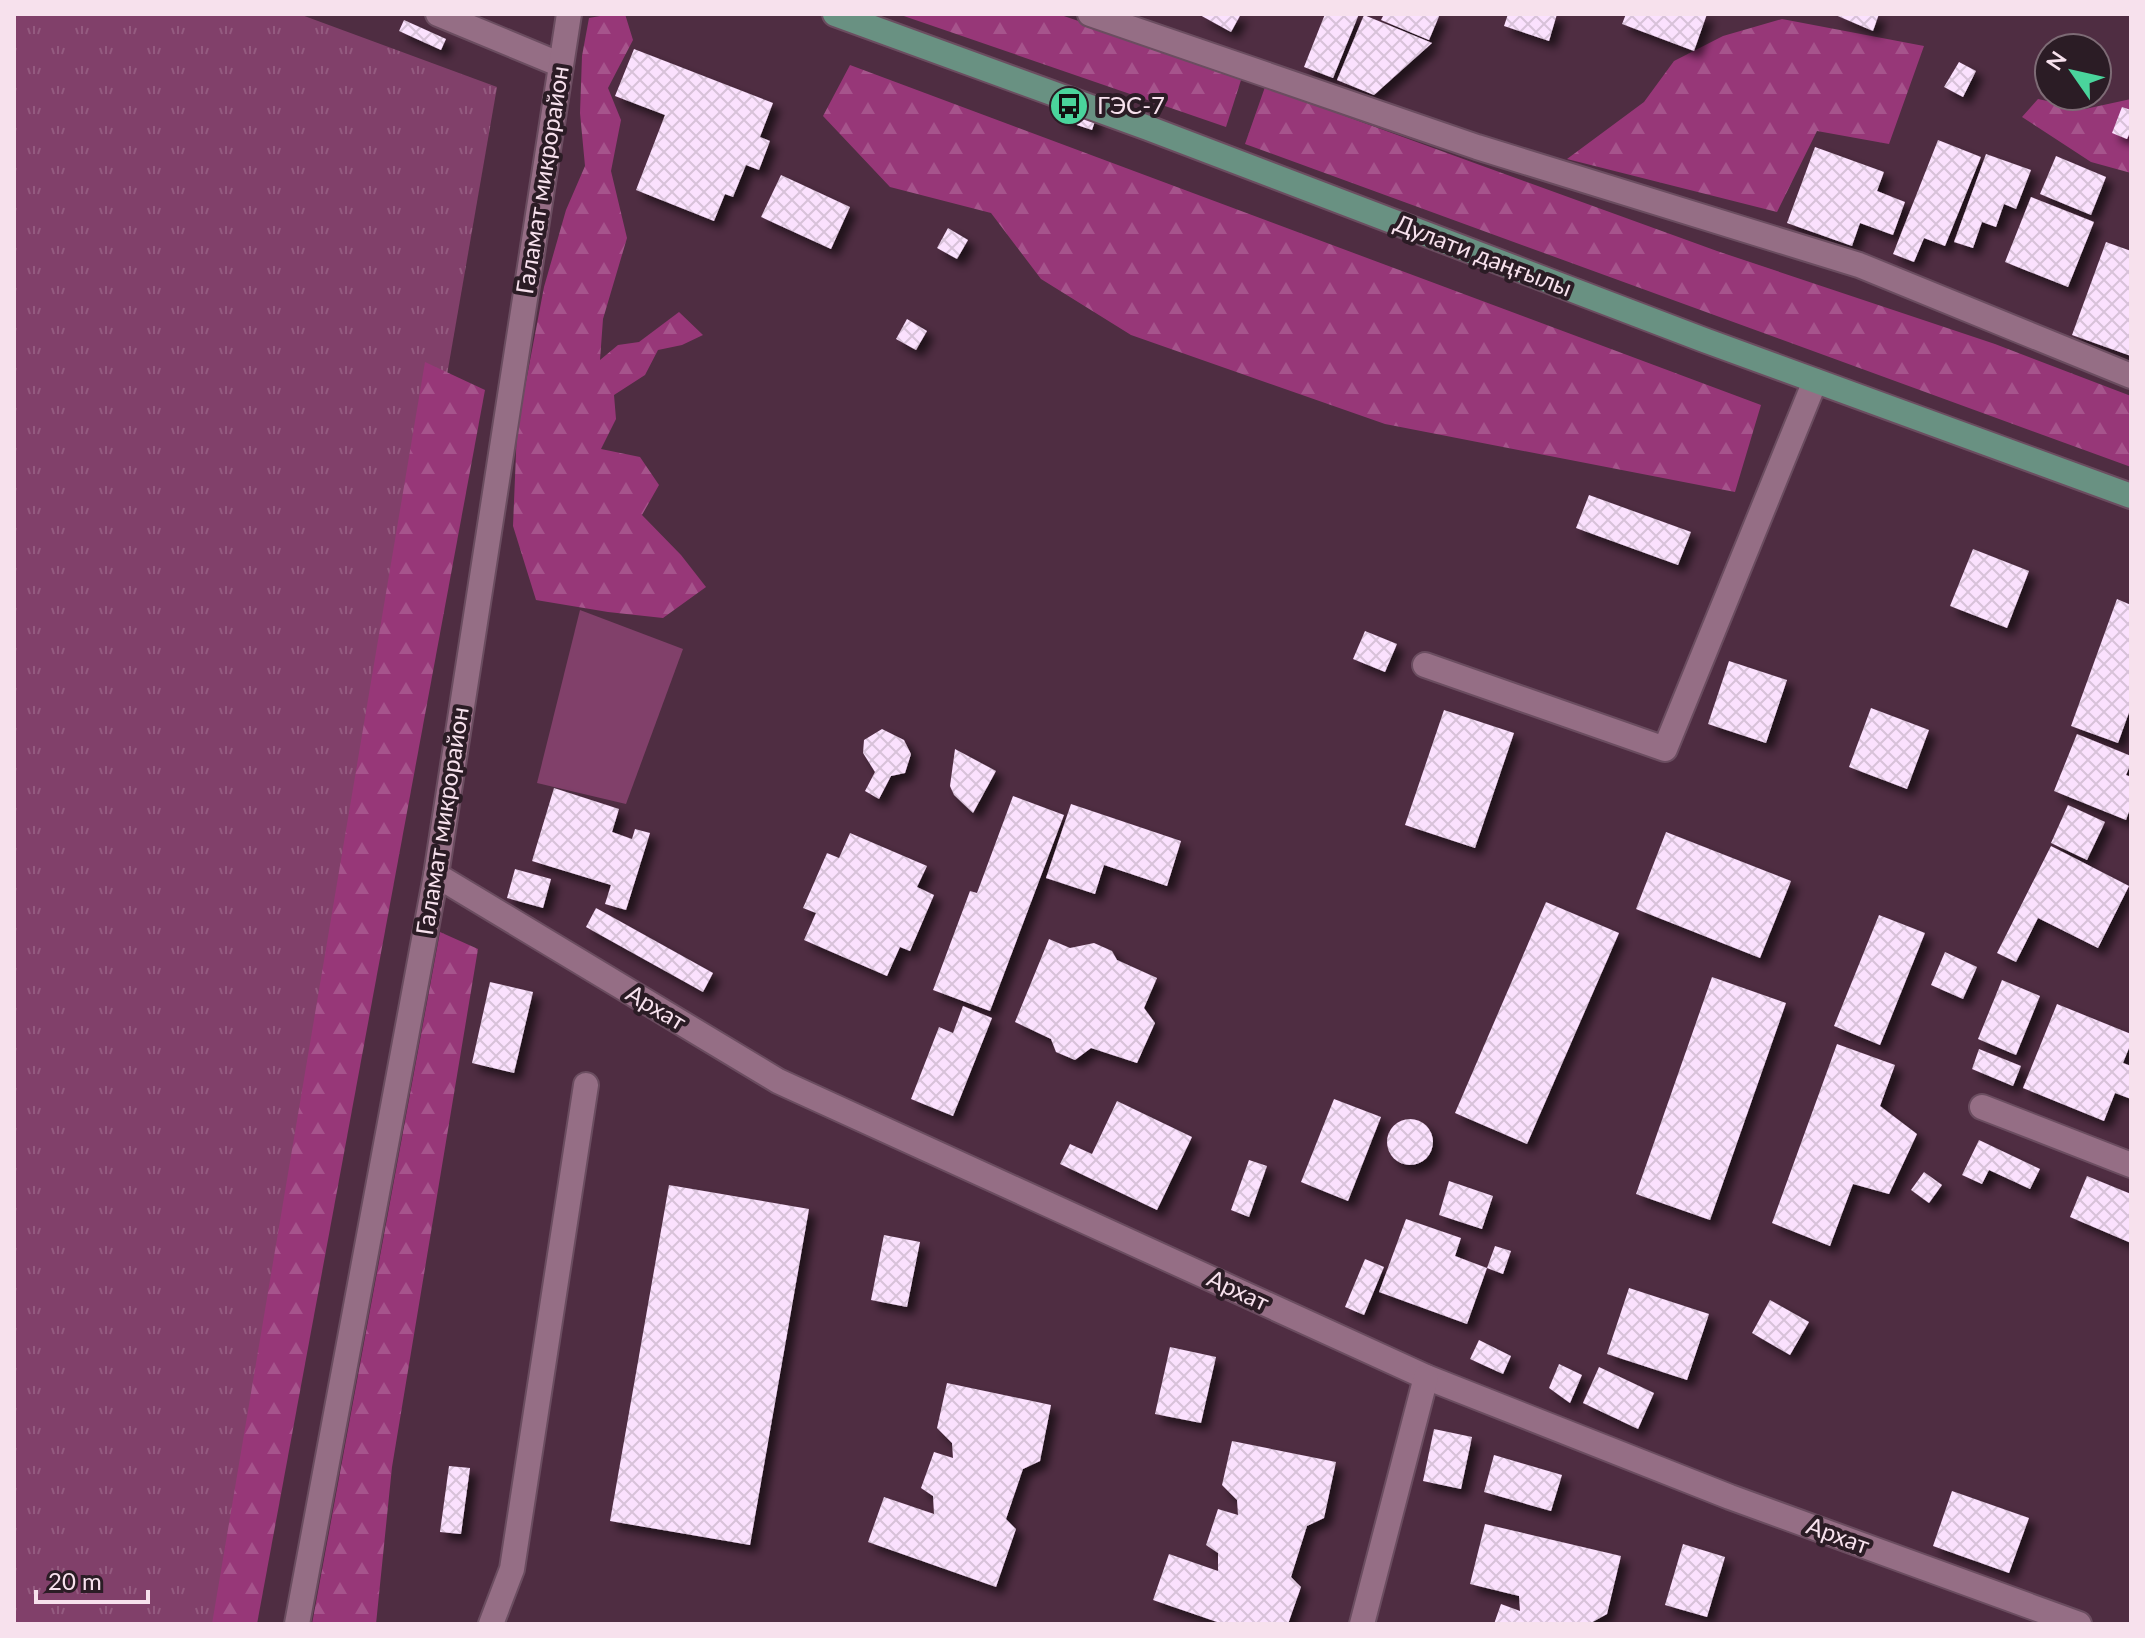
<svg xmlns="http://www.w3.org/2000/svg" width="2145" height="1638" font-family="Lato,sans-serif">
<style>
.grass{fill:url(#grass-tufts)}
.forest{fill:url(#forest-firs)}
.pitch{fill:#81406a}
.building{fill:url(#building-cross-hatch);filter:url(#shadow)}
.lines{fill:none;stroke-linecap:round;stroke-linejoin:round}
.minor-casing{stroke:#6b4d60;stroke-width:28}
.major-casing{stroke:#6b4d60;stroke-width:28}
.minor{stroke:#956e85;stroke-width:24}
.major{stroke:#699182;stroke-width:24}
.labels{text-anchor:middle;stroke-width:8;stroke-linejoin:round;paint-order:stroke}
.poi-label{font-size:24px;fill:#f7e1ed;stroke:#2b1c25;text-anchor:start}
.street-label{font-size:24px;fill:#f7e1ed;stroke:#2b1c25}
</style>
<defs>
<pattern id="grass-tufts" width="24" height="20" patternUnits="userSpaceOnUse" patternTransform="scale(2)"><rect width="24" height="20" fill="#81406a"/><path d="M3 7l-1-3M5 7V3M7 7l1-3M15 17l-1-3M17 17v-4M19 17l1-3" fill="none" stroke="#945b80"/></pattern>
<pattern id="forest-firs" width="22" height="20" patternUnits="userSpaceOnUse" patternTransform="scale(2)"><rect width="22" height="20" fill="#973778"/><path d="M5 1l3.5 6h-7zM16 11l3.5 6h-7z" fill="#a6548c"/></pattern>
<pattern id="building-cross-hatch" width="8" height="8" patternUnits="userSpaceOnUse" patternTransform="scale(2)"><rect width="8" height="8" fill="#fbe1fe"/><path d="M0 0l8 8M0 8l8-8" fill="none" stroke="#d8c2d9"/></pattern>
<filter id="shadow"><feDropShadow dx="7" dy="7" stdDeviation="4" flood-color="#0009"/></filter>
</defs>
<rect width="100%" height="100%" fill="#4f2d42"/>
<polygon class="grass" points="14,14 299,14 497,87 230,1624 14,1624"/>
<g class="forest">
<polygon points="611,14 625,14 633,40 608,88 621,120 611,171 627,238 603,319 600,360 618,345 639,342 679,312 703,335 682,345 658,350 645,375 614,395 616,419 601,449 640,457 659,485 642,515 681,555 706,587 663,618 608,612 536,600 513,526 517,429 544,287 566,210 585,166 580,113 582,56 589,18"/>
<polygon points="898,14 1058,14 1242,77 1226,127"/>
<polygon points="1782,19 1924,46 1889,144 1817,131 1777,212 1567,159 1644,102 1674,61 1723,36"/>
<polygon points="850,65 1761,405 1735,492 1385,424 1131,335 1041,279 991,213 890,187 823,116"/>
<polygon points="1265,87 1717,251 1995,344 2131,396 2131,467 1245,144"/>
<polygon points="2038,99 2085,109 2131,99 2131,173 2091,162 2022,117"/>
<polygon points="425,362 485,390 257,1624 212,1624"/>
<polygon points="440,932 478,949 392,1467 376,1624 312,1624"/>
</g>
<polygon class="pitch" points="580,610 683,649 626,804 537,783"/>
<g class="building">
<polygon points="1198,14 1241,14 1231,32"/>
<polygon points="1325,14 1359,14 1333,78 1304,67"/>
<polygon points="1384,14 1440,14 1429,40 1381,20"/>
<polygon points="1508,14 1557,14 1549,41 1504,26"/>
<polygon points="1626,14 1707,14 1694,51 1622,24"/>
<polygon points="1833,14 1879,14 1873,31"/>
<polygon points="1364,15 1432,43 1374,95 1337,80"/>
<polygon points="404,20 446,39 441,50 399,31"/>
<polygon points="634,49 773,103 760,137 770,141 759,170 746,165 733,197 725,194 714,221 636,190 665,115 615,96"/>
<polygon points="1959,62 1976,71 1963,97 1944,87"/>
<polygon points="1062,107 1096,118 1092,130 1059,119"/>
<polygon points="2122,107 2131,110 2131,130 2127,139 2112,133"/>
<polygon points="1938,140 1981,157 1945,246 1924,238 1914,262 1893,254"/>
<polygon points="1815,147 1884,172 1877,191 1905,202 1893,235 1860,223 1852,246 1787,223"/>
<polygon points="1986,154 2031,170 2016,209 2004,204 1996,227 1982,222 1973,248 1954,242"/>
<polygon points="2056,156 2106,177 2091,215 2040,194"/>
<polygon points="781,175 850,207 831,249 761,217"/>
<polygon points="2031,197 2094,222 2068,287 2005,262"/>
<polygon points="948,228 968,240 957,259 937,248"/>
<polygon points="2106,242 2131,251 2131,356 2072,335"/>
<polygon points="907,319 927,331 916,350 896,339"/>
<polygon points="1589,495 1691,532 1678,565 1576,528"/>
<polygon points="1973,549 2029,571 2007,628 1950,606"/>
<polygon points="2117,599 2131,605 2131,707 2118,743 2071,726"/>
<polygon points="1365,631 1397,644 1385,672 1353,659"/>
<polygon points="1729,661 1787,680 1766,743 1708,724"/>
<polygon points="1871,708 1929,730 1907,789 1849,767"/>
<polygon points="1444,710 1514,733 1475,848 1405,825"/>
<polygon points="882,729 904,740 911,754 905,773 891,776 879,799 865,791 875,772 863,753 864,740"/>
<polygon points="2077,734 2131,756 2131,763 2126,775 2131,777 2131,806 2126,820 2054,791"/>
<polygon points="955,749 996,771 973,813 954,795 950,786"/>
<polygon points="554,788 619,809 612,832 632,839 635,829 650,833 626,910 605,904 611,885 532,861"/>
<polygon points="1013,796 1064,815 990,1011 933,990 970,891 977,893"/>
<polygon points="1071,804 1181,841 1167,886 1104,865 1095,894 1046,878"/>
<polygon points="2068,805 2105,822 2087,860 2051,843"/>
<polygon points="1666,832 1791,881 1760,958 1636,909"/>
<polygon points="850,833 927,866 917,887 934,895 910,951 900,947 887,976 804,940 816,913 803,908 827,853 839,858"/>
<polygon points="2051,846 2129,886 2098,948 2038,918 2016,962 1997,953"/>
<polygon points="515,869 551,879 543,908 507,898"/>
<polygon points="1546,902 1619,933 1527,1144 1455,1113"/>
<polygon points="596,908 713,973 703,992 586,927"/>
<polygon points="1879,915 1925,933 1880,1045 1834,1026"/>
<polygon points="1049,939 1070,948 1094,943 1112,951 1117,960 1157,978 1144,1008 1155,1023 1137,1063 1091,1048 1075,1060 1056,1052 1051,1039 1015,1022"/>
<polygon points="1945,952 1977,967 1963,999 1931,985"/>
<polygon points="1712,977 1786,1003 1710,1220 1636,1194"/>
<polygon points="2002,980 2040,996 2016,1055 1978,1039"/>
<polygon points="490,982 533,992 514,1073 472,1063"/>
<polygon points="2057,1004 2131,1034 2131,1043 2123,1063 2131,1066 2131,1099 2115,1093 2104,1121 2023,1088"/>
<polygon points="963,1006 992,1018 953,1116 911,1099 939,1027 953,1033"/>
<polygon points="1837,1044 1895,1065 1880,1106 1917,1134 1889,1194 1853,1184 1830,1246 1772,1223"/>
<polygon points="1979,1049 2021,1066 2013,1086 1972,1069"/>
<polygon points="1334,1099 1381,1117 1348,1201 1301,1182"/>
<polygon points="1117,1101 1192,1137 1157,1210 1060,1164 1070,1144 1092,1154"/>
<circle cx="1410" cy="1142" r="23"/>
<polygon points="1979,1140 2040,1169 2030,1189 1989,1170 1982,1184 1962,1175"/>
<polygon points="1249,1160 1267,1166 1249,1217 1231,1210"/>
<polygon points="1924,1172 1942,1185 1929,1203 1911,1190"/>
<polygon points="2087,1176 2131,1194 2131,1243 2070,1217"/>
<polygon points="1449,1181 1493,1196 1482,1229 1439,1215"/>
<polygon points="669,1185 809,1209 750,1545 610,1521"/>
<polygon points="1406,1219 1461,1238 1455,1256 1487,1268 1495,1246 1511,1251 1503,1274 1487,1268 1467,1324 1379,1292"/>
<polygon points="884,1235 920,1242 907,1307 871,1300"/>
<polygon points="1365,1259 1384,1267 1364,1315 1345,1307"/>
<polygon points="1629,1288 1709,1314 1687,1380 1607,1354"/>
<polygon points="1770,1300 1809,1322 1790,1355 1752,1333"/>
<polygon points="1479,1340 1511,1356 1503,1374 1470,1359"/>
<polygon points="1170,1347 1216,1357 1201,1423 1155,1414"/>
<polygon points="1559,1364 1582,1375 1570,1403 1549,1388"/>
<polygon points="1599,1367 1654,1393 1638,1429 1583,1403"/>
<polygon points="947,1383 1051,1405 1040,1461 1023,1469 1006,1519 1016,1529 996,1587 868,1542 884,1497 934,1514 933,1496 921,1488 934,1452 953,1458 952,1443 937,1428"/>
<polygon points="1434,1429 1472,1437 1461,1489 1423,1481"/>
<polygon points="1232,1441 1336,1462 1324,1518 1307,1526 1291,1577 1301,1587 1288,1624 1223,1624 1153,1600 1169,1554 1218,1571 1218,1553 1206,1545 1218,1509 1238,1515 1237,1500 1222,1485"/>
<polygon points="1494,1455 1562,1475 1551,1511 1484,1492"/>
<polygon points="449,1466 470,1468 461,1534 440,1532"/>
<polygon points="1952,1491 2029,1518 2009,1573 1933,1546"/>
<polygon points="1485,1524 1621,1556 1607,1614 1589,1624 1494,1624 1501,1604 1520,1611 1519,1596 1470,1584"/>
<polygon points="1683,1544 1725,1557 1707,1617 1665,1605"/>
</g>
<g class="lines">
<defs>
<g id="minor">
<polyline points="438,14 561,65"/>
<polyline points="1090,14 1477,147 1859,265 2131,376"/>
<polyline points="1425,665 1665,749 1815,381"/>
<polyline points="436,875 778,1081 1426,1377 1730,1497 2079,1624"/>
<polyline points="1982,1107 2131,1165"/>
<polyline points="297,1624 436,875 569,14"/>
<polyline points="491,1624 512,1569 586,1085"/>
<polyline points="1362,1624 1426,1377"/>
</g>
<polyline id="major" points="835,14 1148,128 1704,340 2131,496"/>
</defs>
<use href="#minor" class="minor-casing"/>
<use href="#major" class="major-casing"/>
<use href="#minor" class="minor"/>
<use href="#major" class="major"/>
</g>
<defs>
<symbol id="bus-disc" viewBox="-11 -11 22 22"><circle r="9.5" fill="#4ad49c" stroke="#2b1c25"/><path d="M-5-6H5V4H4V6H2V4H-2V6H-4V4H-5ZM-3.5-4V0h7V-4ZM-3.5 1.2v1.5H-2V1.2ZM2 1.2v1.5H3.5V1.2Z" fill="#111"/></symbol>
</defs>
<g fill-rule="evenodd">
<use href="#bus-disc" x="1047" y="84" width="44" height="44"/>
</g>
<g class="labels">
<g class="poi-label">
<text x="1097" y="114">ГЭС-7</text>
</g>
<g class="street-label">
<text transform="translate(543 180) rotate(-81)" y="8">Галамат микрорайон</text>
<text transform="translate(1483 256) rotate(21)" y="8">Дулати даңғылы</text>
<text transform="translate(443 821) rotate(-81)" y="8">Галамат микрорайон</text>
<text transform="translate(656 1008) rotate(31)" y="8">Архат</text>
<text transform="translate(1238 1291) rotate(25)" y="8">Архат</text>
<text transform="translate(1838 1536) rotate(20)" y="8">Архат</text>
</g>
</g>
<rect width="2145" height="1638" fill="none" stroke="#f7e1ed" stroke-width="32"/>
<g transform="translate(2073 72) rotate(304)"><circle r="38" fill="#2b1c25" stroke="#7d6b75" stroke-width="2"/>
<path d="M0-6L14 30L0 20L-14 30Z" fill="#4ad49c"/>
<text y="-12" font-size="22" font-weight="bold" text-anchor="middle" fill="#f7e1ed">N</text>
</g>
<path d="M36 1590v12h112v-12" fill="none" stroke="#f7e1ed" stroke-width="4"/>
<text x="48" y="1590" font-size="24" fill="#f7e1ed" stroke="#2b1c25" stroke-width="6" paint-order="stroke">20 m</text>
</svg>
